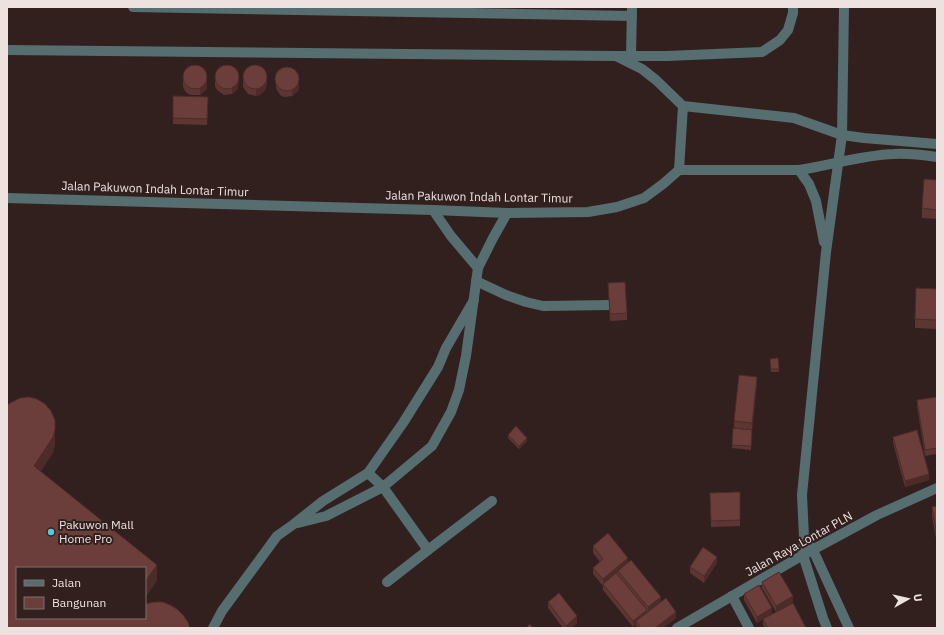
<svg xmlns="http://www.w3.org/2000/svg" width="944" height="635" font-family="'IBM Plex Sans',sans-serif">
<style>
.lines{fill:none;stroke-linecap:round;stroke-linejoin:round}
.minor{stroke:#566e70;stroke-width:10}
.wall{fill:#5d3533}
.shaded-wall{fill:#4c2b29}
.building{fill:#6c3e3b;stroke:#4c2b29}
.poi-dot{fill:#52ccd6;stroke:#32201f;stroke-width:1.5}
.labels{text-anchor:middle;stroke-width:4;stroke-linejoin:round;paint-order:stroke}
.street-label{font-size:12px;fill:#eee2e1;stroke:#32201f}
.poi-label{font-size:12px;fill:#eee2e1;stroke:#32201f;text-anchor:start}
</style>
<rect width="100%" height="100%" fill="#32201f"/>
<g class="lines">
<g class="minor">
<polyline points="133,7 632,16"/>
<polyline points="7,50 616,56 642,69 656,80 683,106 794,118 842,135 864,138 937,144"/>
<polyline points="618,56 667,56 762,52 780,40 788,30 793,13 793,7"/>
<polyline points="631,56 632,7"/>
<polyline points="679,170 683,106"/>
<polyline points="799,170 809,184 816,201 824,242"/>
<path d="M7 198 433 210 507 213 588 212 617 207 644 198 663 184 679 170H799C831 165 862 155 894 154 908 153 923 155 937 157"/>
<polyline points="433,210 451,236 478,268"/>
<polyline points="476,281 506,295 526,302 543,306 609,305"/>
<polyline points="368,473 383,487 428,550 492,501"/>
<polyline points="298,523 326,516 383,487 432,446 451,412 459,390 466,356 478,268 493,238 507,213"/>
<polyline points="809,545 813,550 849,628"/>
<polyline points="387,582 428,550"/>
<polyline points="732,596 749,628"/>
<polyline points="213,628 222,611 277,536 294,524 323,501 368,473 403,423 438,367 446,348 474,300"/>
<polyline points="677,628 803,555 877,515 937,488"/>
<polyline points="827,628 823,618 803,555 804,537 802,495 826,252 842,135 844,7"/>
</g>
</g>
<g class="wall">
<polygon points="183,76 207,87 206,90 200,95 192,95 188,94 185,91 183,87"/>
<polygon points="215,76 239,82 237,90 232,94 224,95 217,90 215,86"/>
<polygon points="243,80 267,83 265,90 260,95 256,96 248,94 243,87"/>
<polygon points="276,82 299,88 298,91 292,96 284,97 280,95 278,92 276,88"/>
<polygon points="173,96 208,97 207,125 173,124"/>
<polygon points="937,180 937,219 922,218 922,208"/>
<polygon points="608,283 627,313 627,320 610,321"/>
<polygon points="937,289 937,329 915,328 915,319"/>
<polygon points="778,358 779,372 771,372 770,359"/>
<polygon points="757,383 752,430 751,450 732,448 732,445 750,430 734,428 734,421"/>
<polygon points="937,397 937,454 925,456 917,406 917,400"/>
<polygon points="508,435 527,441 519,449 508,438"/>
<polygon points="893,437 929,480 905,487 893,443"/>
<polygon points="740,492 740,526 711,527 710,493"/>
<polygon points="937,506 937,544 932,516 932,507"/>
<polygon points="593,546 628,562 661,602 676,618 663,628 637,628 636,625 633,627 603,590 603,586 593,574 593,568 600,562 593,553"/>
<polygon points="717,563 704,583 690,573 690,567"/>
<polygon points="762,582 793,602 776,612 762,588"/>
<polygon points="744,594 772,614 806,628 765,628 763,625 763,619 757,623 744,600"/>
<polygon points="548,602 577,623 571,628 563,628 548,608"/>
</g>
<g class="shaded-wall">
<polygon points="239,76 239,82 237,90 232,94 232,88"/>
<polygon points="267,77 267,83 265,90 260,95 256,96 256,90"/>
<polygon points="207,80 207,87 206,90 200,95 200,89"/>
<polygon points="299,82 299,88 298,91 292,96 292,90"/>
<polygon points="757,377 757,383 752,430 752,423"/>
<polygon points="55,429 55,445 53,453 34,482 34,466"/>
<polygon points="527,438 527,441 519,449 519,446"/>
<polygon points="929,474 929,480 905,487 905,481"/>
<polygon points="717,557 717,563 704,583 704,576"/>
<polygon points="628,558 628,564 618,571 618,572 604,585 603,584 603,586 603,579"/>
<polygon points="157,565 157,581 145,598 145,582"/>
<polygon points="793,596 793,602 776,612 776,606"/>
<polygon points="661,597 661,603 648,614 648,607"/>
<polygon points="772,608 772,614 757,623 757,617"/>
<polygon points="647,610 647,616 636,621 636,625 633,627 633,621"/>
<polygon points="676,612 676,618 663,628 655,628"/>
<polygon points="577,616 577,623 571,628 566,628 566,626"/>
</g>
<g class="building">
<circle cx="195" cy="77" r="12"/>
<circle cx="255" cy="77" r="12"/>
<circle cx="227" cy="77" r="12"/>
<circle cx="287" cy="79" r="12"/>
<polygon points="173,96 208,97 207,119 173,118"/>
<polygon points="924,179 937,180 937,210 922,208"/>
<polygon points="625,282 627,313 610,314 608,283"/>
<polygon points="916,288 937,289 937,320 915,319"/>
<polygon points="778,358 779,369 771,369 770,359"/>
<polygon points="739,375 757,377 752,423 734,421"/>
<polygon points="29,397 37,399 45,404 51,411 55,420 55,429 53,437 34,466 157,565 145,582 145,568 17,568 17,618 145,618 145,604 154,602 163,602 170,605 177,609 183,615 188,622 190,628 7,628 7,405 12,402 20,398"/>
<polygon points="937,397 937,448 925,450 917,400"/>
<polygon points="516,426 527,438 519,446 508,435"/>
<polygon points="733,428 752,430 751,446 732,445"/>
<polygon points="917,430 929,474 905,481 893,437"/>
<polygon points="740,492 740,520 711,521 710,493"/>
<polygon points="937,506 937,535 932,507"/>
<polygon points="608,533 628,558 603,579 593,568 603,559 593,546"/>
<polygon points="703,547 717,557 704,576 690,567"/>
<polygon points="631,560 661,597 648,607 618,571"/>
<polygon points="779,572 793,596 776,606 762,582"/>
<polygon points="616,573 647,610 633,621 603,584"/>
<polygon points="759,585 772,608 757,617 744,594"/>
<polygon points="559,593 577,616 566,626 548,602"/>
<polygon points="666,598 676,612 655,628 641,628 636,621"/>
<polygon points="793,603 806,628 768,628 763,619"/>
<polygon points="530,624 533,628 526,628"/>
</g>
<circle class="poi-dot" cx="51" cy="532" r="4"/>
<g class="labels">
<g class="street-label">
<text transform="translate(155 189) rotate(2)" y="4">Jalan Pakuwon Indah Lontar Timur</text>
<text transform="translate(479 197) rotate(1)" y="4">Jalan Pakuwon Indah Lontar Timur</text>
<text transform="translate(799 544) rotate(-29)" y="4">Jalan Raya Lontar PLN</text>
</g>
<g class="poi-label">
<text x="59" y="529">Pakuwon Mall<tspan x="59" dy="14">Home Pro</tspan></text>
</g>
</g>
<rect width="944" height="635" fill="none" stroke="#eee2e1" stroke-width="16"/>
<rect x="16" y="567" width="130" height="52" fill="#32201f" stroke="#7d6e6d"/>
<rect x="24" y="580" width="20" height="6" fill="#566e70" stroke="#7d6e6d"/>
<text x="52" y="587" font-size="12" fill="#eee2e1">Jalan</text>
<rect x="24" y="597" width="20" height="12" fill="#6c3e3b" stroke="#7d6e6d"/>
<text x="52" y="607" font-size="12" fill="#eee2e1">Bangunan</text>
<g transform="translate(908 599) rotate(82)" stroke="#32201f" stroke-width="3" paint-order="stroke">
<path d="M0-3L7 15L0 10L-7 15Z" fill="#eee2e1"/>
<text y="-6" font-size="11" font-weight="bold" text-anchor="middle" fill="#eee2e1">U</text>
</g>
</svg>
